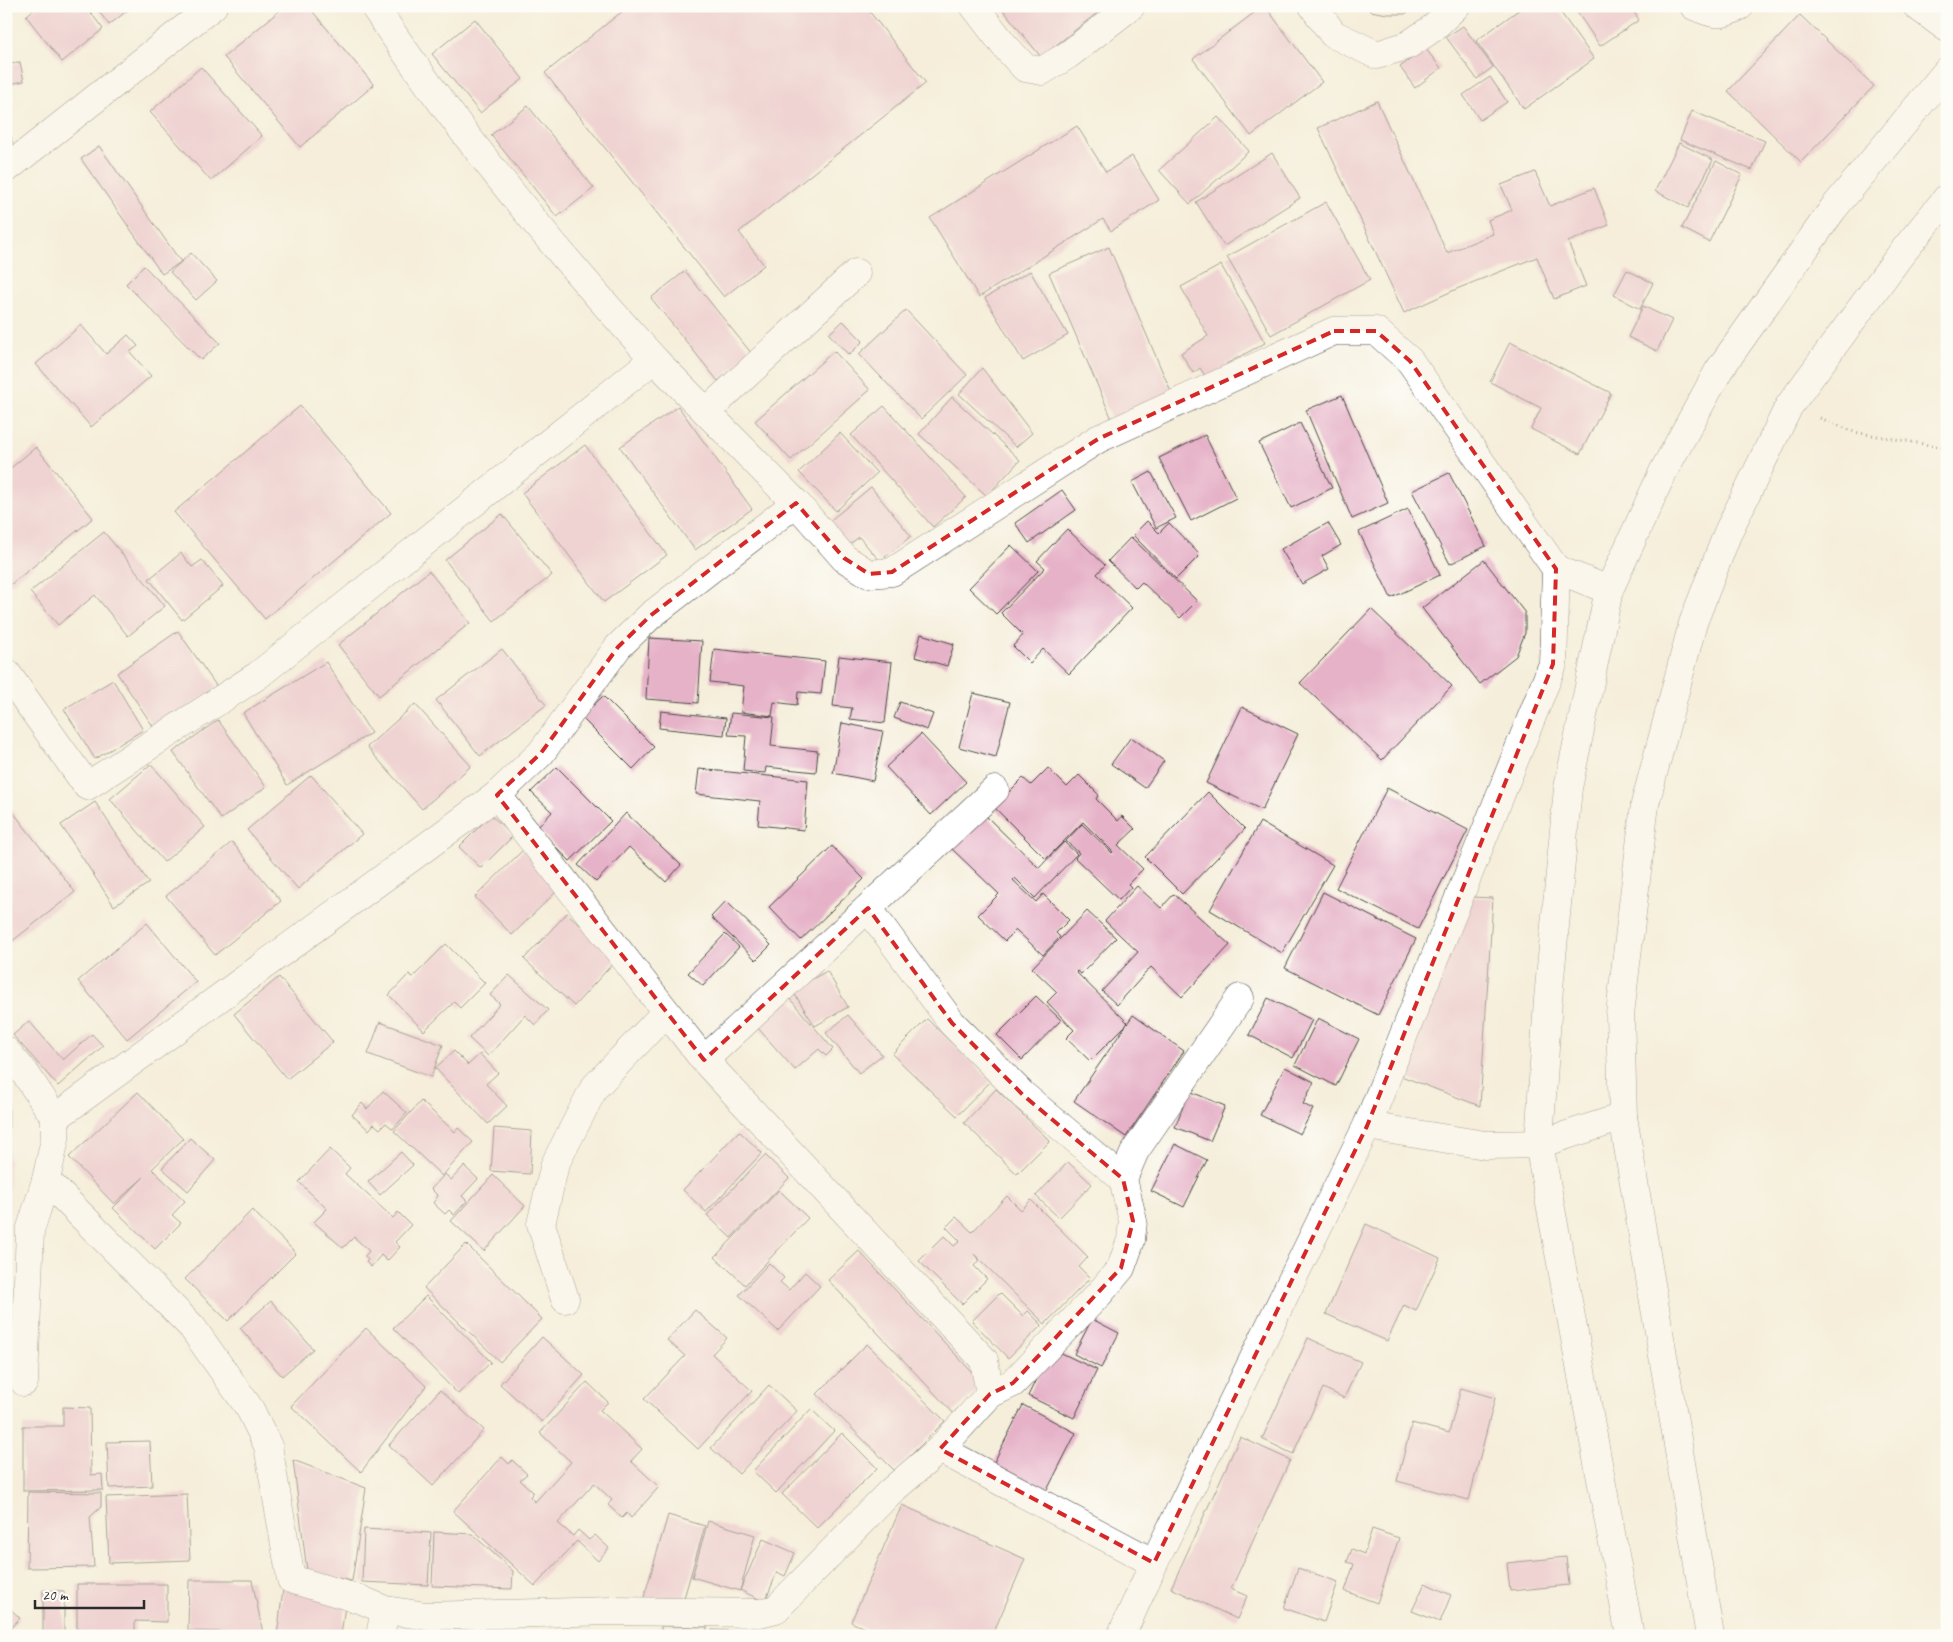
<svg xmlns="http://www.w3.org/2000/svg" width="1953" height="1642" font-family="Caveat,sans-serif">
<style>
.building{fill:#e6b2c8}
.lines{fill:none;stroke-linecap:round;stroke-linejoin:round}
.minor-casing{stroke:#494845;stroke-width:29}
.highway-casing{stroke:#494845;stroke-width:29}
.path{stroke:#494845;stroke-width:3;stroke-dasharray:1 4;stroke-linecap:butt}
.minor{stroke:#fff;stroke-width:28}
.highway{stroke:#fff;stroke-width:28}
.marked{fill:none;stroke:#d62828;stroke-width:4;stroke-dasharray:10 6;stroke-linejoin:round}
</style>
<rect width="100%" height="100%" fill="#fdfcf7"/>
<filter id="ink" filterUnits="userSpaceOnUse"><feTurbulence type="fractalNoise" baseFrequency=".02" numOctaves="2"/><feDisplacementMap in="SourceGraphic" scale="10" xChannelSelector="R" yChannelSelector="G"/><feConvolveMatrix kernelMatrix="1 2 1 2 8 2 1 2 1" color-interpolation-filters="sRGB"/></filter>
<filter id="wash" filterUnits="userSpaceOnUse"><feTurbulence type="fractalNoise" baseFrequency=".0096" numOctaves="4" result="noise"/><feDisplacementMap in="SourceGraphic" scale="20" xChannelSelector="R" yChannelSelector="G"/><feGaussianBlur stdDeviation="1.12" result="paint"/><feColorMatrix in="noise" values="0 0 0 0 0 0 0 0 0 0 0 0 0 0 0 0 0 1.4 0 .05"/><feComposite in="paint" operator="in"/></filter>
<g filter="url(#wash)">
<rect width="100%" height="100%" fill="#f5eedb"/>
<g id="blocks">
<g class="building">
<polygon points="38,6 86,6 103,29 62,62 26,16"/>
<polygon points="95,6 133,6 109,25"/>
<polygon points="285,6 308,6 374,85 300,147 224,57"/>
<polygon points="629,6 865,6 926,83 739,232 764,265 724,297 545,73"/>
<polygon points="1000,6 1106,6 1041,57"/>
<polygon points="1263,6 1265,6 1322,82 1251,136 1193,59"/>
<polygon points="1366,6 1415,6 1405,14 1388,14 1370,11"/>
<polygon points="1524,6 1556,6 1594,59 1524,109 1476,41"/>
<polygon points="1573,6 1630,6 1639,20 1600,46"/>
<polygon points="1800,15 1874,86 1801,162 1728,91"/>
<polygon points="475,19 523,79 480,113 432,54"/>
<polygon points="1463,26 1493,67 1477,79 1446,37"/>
<polygon points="1425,48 1441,68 1415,88 1400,67"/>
<polygon points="7,49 11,64 20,62 24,81 6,85"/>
<polygon points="201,67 262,136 211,181 150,112"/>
<polygon points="1490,77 1507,102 1480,120 1463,95"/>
<polygon points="1377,101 1447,253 1493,234 1488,220 1512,210 1501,185 1535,172 1550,206 1594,188 1609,225 1568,242 1586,286 1554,299 1537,257 1459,288 1404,313 1318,128"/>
<polygon points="528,106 594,188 557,217 491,135"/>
<polygon points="1692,111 1765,141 1752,170 1680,140"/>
<polygon points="1218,117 1249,151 1190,204 1159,170"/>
<polygon points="6,118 15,152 6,154"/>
<polygon points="1077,126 1106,172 1132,156 1159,200 1111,231 1103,219 979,297 930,218"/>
<polygon points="1679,143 1713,160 1688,208 1655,191"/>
<polygon points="99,146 181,262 162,274 81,159"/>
<polygon points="1272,153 1300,198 1224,246 1196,202"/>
<polygon points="1716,161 1742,175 1709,242 1682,228"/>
<polygon points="1326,202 1370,280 1271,335 1227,257"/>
<polygon points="1109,247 1172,394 1112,419 1049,273"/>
<polygon points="191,253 217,281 196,300 170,272"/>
<polygon points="1221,265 1265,343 1226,364 1233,376 1213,388 1200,368 1193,373 1181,353 1208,336 1181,287"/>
<polygon points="144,266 220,343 201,360 126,284"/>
<polygon points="1627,270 1653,283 1640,309 1614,295"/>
<polygon points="685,271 752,354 718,381 651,298"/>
<polygon points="1030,271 1068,335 1023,361 985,298"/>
<polygon points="1643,306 1672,320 1657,351 1628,337"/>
<polygon points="906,310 967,375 921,419 859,354"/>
<polygon points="843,321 863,341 849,355 829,334"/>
<polygon points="81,325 106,354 128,335 138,346 130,352 151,376 91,427 36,364"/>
<polygon points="1510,342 1611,393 1580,454 1531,429 1541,408 1490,382"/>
<polygon points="834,351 870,390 791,460 755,421"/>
<polygon points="982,368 1032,433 1016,447 959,394"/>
<polygon points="1342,395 1388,503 1352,519 1306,410"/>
<polygon points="952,397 1020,460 987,496 919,434"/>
<polygon points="300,406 391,513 265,619 174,512"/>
<polygon points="678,406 752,509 695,550 620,447"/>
<polygon points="884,406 966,497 933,527 851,435"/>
<polygon points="1300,423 1332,488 1291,508 1259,443"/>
<polygon points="840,433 877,473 836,511 799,472"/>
<polygon points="1205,435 1236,498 1191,521 1159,458"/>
<polygon points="585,445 667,555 604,602 522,493"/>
<polygon points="36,447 93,518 9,586 6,582 6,472"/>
<polygon points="1151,472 1176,518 1156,528 1132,482"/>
<polygon points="1449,473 1486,546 1450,564 1412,491"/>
<polygon points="871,487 911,536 880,561 859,537 845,548 826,524"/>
<polygon points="1062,490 1076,510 1029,543 1015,523"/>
<polygon points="1408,509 1440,575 1391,598 1359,532"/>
<polygon points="502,514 552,575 494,621 445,560"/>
<polygon points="1147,521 1159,533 1169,523 1200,555 1176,579 1133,535"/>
<polygon points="1328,523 1341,545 1322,556 1329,569 1302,584 1281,549"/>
<polygon points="1067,529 1105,565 1097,574 1132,608 1069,674 1043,649 1030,663 1013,646 1023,635 1001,613 1045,568 1037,561"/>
<polygon points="104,532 165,606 128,636 95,595 58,625 30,592"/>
<polygon points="1131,537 1197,601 1180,618 1142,582 1136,588 1108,561"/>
<polygon points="1011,545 1038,571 996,614 969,588"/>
<polygon points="181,553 192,567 202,560 223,586 182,620 149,579"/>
<polygon points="1484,560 1525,613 1525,633 1516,656 1480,684 1422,608"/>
<polygon points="429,571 470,623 379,696 338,645"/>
<polygon points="1371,609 1452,686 1382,760 1300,683"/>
<polygon points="178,631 217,687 155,729 117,673"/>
<polygon points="921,634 954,644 947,666 915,657"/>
<polygon points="649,638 702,641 698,703 646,699"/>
<polygon points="502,649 546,705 480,756 436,700"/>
<polygon points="714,649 825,661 821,694 798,692 797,705 774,702 772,716 741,712 744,686 710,682"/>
<polygon points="839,656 892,662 885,723 850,719 852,708 833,706"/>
<polygon points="326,662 371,733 287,785 243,713"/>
<polygon points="113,680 143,730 95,759 64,709"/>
<polygon points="973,693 1010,702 996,757 959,747"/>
<polygon points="603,696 654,747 633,769 581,717"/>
<polygon points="900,702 933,714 927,730 894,718"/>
<polygon points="415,704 471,766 422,809 367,747"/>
<polygon points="1242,707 1298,734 1262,810 1206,783"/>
<polygon points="661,711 726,718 724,735 659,728"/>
<polygon points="731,713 774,717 771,746 818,751 816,772 766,767 765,773 743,771 746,736 728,735"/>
<polygon points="218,720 266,787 221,819 173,752"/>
<polygon points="842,723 883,731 873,781 833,773"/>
<polygon points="921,734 966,782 931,815 886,767"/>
<polygon points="1131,737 1164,761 1145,788 1111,764"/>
<polygon points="151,764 205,827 164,862 110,799"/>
<polygon points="557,767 611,821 570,861 537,828 552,812 531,792"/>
<polygon points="1048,768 1067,787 1079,775 1099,795 1096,799 1118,821 1122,816 1135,829 1118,845 1143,869 1128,884 1131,887 1119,900 1075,858 1079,853 1066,841 1082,824 1112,853 1113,852 1083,822 1046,859 994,807 1023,778 1031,785"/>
<polygon points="699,769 808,780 804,830 758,825 760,801 696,794"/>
<polygon points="311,775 362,834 298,889 247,830"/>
<polygon points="1387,788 1468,830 1418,929 1336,888"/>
<polygon points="1208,792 1245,829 1182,894 1145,857"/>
<polygon points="95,802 149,883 114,906 61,825"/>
<polygon points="6,803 75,892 6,946"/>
<polygon points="626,813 681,865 666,882 629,847 596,882 578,865"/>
<polygon points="984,814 1039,868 1064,842 1077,854 1035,898 1015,878 1013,880 1036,902 1043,894 1069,920 1056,933 1060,937 1043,955 1016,930 1005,941 978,915 999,894 951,848"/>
<polygon points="491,815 513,836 481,868 459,847"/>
<polygon points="1260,822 1333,865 1282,953 1210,910"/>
<polygon points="232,842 281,901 215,955 166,896"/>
<polygon points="832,846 864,879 801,940 769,907"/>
<polygon points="523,850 560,888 512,935 475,897"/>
<polygon points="1137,886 1161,908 1174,894 1230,945 1182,997 1151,967 1117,1005 1102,991 1138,952 1105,921"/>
<polygon points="1323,892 1416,939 1378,1015 1285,968"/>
<polygon points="1471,897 1493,898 1480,1106 1401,1076"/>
<polygon points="726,901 771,945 756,960 711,917"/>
<polygon points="1087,911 1116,938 1081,974 1077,971 1076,972 1128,1023 1090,1061 1066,1038 1074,1030 1047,1002 1057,992 1032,968"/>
<polygon points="567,913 617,959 574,1006 524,959"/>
<polygon points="147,923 196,982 127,1039 78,981"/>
<polygon points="725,934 739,947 703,986 688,973"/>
<polygon points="446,944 485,983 460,1008 454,1002 424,1031 389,995 409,974 413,977"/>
<polygon points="827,971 848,1007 815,1026 792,990"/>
<polygon points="509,975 548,1010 535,1025 525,1015 488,1056 469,1038 500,1004 490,995"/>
<polygon points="279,977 333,1042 287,1079 234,1014"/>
<polygon points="1036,996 1061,1020 1022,1060 997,1035"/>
<polygon points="1268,998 1312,1020 1293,1058 1249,1035"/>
<polygon points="790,999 833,1049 826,1056 819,1049 795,1070 757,1027"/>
<polygon points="848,1015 882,1055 859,1073 826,1033"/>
<polygon points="1133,1015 1184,1051 1126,1137 1074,1101"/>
<polygon points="1318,1018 1359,1039 1336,1086 1295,1065"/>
<polygon points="927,1019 991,1081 957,1116 892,1054"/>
<polygon points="29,1021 63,1060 92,1034 103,1046 58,1086 13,1035"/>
<polygon points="380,1022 443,1045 431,1077 368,1054"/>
<polygon points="454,1051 468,1065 480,1054 498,1073 486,1084 507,1106 488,1124 435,1068"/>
<polygon points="1285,1067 1314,1082 1303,1104 1313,1109 1300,1134 1260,1115"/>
<polygon points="996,1089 1050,1141 1017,1174 964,1123"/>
<polygon points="383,1091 407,1113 393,1129 386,1123 380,1129 374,1124 369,1130 352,1115 362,1103 367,1109"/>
<polygon points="1189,1091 1225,1106 1210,1141 1175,1127"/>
<polygon points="138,1092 183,1139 152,1169 185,1201 172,1215 181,1223 155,1249 113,1208 144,1177 114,1204 69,1157"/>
<polygon points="6,1100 9,1100 8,1252 6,1252"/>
<polygon points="421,1101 455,1132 458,1128 473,1142 442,1176 394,1131"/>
<polygon points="494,1128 532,1131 530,1174 491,1171"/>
<polygon points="739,1131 762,1153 706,1212 683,1190"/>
<polygon points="190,1138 215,1160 188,1191 162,1168"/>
<polygon points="1175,1144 1207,1160 1184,1207 1151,1191"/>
<polygon points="330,1149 350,1168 345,1174 393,1218 398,1212 411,1225 395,1242 400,1247 387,1261 381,1255 371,1267 366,1262 368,1260 365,1256 369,1251 354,1237 343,1248 314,1222 327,1209 299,1182"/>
<polygon points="401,1152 413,1165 380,1195 368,1182"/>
<polygon points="765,1155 789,1178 731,1238 707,1215"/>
<polygon points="1068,1162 1092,1184 1059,1218 1036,1196"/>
<polygon points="464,1166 478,1179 462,1196 467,1201 454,1215 449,1210 445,1214 433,1203 438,1196 431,1189 445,1174 451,1180"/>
<polygon points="493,1175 525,1206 484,1251 451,1221"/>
<polygon points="779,1190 808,1218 745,1285 715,1257"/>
<polygon points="1007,1196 1021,1210 1031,1200 1088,1257 1079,1267 1090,1278 1045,1324 974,1254 979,1260 974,1266 987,1279 962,1304 919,1261 944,1236 954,1246 960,1241 946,1227 956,1217 972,1232"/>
<polygon points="252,1210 296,1253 228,1321 185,1279"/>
<polygon points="1366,1224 1440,1258 1416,1311 1404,1305 1387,1341 1326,1314"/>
<polygon points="466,1244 542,1319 500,1362 424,1288"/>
<polygon points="859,1251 983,1384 953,1413 828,1280"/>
<polygon points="769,1263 784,1278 780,1282 789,1290 805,1272 820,1286 778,1331 739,1295"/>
<polygon points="1000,1293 1023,1316 1028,1311 1042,1325 1008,1358 972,1321"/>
<polygon points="426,1296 491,1362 458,1394 393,1328"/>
<polygon points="271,1301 313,1349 282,1376 240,1328"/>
<polygon points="695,1310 727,1338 712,1354 752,1391 698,1449 644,1399 685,1356 667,1340"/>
<polygon points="1092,1319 1119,1333 1101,1368 1074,1354"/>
<polygon points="366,1328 426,1386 361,1472 291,1406"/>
<polygon points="542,1337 584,1375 542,1422 500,1384"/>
<polygon points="1308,1338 1361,1362 1344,1398 1323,1388 1293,1454 1262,1439"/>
<polygon points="867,1344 945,1421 895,1471 817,1394"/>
<polygon points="1051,1348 1097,1370 1074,1418 1028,1396"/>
<polygon points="587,1382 608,1402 600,1410 642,1449 631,1461 659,1487 631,1518 627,1513 622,1518 608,1505 612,1500 594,1483 558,1523 573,1536 578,1530 589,1540 595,1535 609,1548 598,1561 577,1541 535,1586 453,1511 502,1457 509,1464 512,1460 527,1474 520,1480 533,1492 530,1497 535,1502 571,1462 540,1433"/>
<polygon points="769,1385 797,1411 739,1474 711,1448"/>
<polygon points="1461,1388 1495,1398 1469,1500 1397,1481 1412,1423 1449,1433"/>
<polygon points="440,1390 484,1430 433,1486 389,1445"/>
<polygon points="1023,1405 1076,1433 1044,1496 991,1468"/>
<polygon points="63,1407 90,1408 91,1475 102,1474 103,1490 23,1491 23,1426 63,1426"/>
<polygon points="811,1409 834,1431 776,1493 753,1471"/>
<polygon points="842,1433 877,1468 817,1528 782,1494"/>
<polygon points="1240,1437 1290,1460 1231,1589 1247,1596 1237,1619 1171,1588"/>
<polygon points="150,1441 152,1486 109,1488 107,1442"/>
<polygon points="293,1460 366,1488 352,1581 307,1571"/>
<polygon points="28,1492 101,1493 101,1507 90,1517 94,1567 27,1568"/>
<polygon points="187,1494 190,1560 109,1563 106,1497"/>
<polygon points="902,1505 1025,1559 992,1636 882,1636 851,1622"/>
<polygon points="668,1515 705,1526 681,1608 644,1597"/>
<polygon points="708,1521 755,1535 740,1591 692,1577"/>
<polygon points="364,1529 431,1533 428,1585 362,1582"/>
<polygon points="1372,1529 1399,1538 1377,1603 1345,1591 1354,1564 1347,1562 1352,1549 1364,1554"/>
<polygon points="434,1532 472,1534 513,1571 512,1589 432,1586"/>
<polygon points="763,1539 795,1553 785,1576 777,1572 765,1602 740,1590"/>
<polygon points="1566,1557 1569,1585 1510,1591 1507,1563"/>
<polygon points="1298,1568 1338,1582 1324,1622 1284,1608"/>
<polygon points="189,1580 252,1580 263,1633 188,1631"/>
<polygon points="1425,1583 1451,1595 1440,1622 1412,1611"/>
<polygon points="77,1584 167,1584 167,1622 135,1621 135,1636 77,1636"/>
<polygon points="283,1589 346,1598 341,1636 277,1636"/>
<polygon points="43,1590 64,1591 64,1636 43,1636"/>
<polygon points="6,1605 20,1618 6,1633"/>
<polygon points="661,1626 707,1627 707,1636 661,1636"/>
<polygon points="712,1630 770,1632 770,1636 712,1636"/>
</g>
</g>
</g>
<g filter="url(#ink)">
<use href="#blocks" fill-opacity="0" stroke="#494845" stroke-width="1"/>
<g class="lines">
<defs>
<g id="minor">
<path d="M374 6C457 131 553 248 654 359"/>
<polyline points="974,6 1004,45 1025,68 1042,71 1068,55 1131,6"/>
<polyline points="1313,6 1333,34 1377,55 1408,45 1433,28 1456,6"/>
<path d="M1694 6C1714 15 1720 17 1740 6"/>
<polyline points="1917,6 1947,28"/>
<polyline points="6,169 213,6"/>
<polyline points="707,411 856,273"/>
<polyline points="6,672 87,786 257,676 654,359 796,503 844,558 869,574 892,572 1098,439 1334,331 1376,331 1410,361 1556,569 1609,590"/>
<polyline points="497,795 704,1060 984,1360 990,1394 940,1449 1154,1563"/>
<polyline points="868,908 952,1023 1023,1095 1123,1179"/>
<polyline points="6,1051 25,1073 55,1118 55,1139 46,1180 192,1327 250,1409 268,1446 291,1579 362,1600 385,1610 427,1616 612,1611 760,1613 776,1609 890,1492 940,1449"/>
<polyline points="704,1060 995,790"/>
<polyline points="55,1118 497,795 541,753 618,647 650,616 796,503"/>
<polyline points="1367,1126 1485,1145 1539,1144"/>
<polyline points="565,1299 541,1224 555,1164 594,1088 666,1012"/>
<polyline points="24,1382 30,1231 46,1180"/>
<polyline points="990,1394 1013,1383 1100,1293 1121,1268 1131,1240 1133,1221 1123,1179 1135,1151 1240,998"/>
<polyline points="380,1636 385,1610"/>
<polyline points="1121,1636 1154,1563 1367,1126 1553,664 1556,569"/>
</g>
<g id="highway">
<polyline points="1539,1144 1623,1117"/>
<polyline points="1630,1636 1539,1144 1548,999 1568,788 1609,590 1663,472 1719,370 1833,209 1947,71"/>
<polyline points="1710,1636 1623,1117 1620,1014 1645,804 1693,623 1728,532 1789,406 1901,254 1947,198"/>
</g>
</defs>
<use href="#minor" class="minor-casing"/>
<use href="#highway" class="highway-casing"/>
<polyline class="path" points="1820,418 1854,432 1947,448"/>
<use href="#minor" class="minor"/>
<use href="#highway" class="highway"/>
</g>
</g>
<path d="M0 0H1953V1642H0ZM1334 331H1376L1410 361 1556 569 1553 664 1367 1126 1154 1563 940 1449 990 1394 1013 1383 1121 1268 1133 1221 1123 1179 1023 1095 952 1023 868 908 704 1060 497 795 541 753 618 647 650 616 796 503 844 558 869 574 892 572 1098 439Z" fill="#f5eedb" fill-opacity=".55" fill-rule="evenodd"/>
<path class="marked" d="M1334 331H1376L1410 361 1556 569 1553 664 1367 1126 1154 1563 940 1449 990 1394 1013 1383 1121 1268 1133 1221 1123 1179 1023 1095 952 1023 868 908 704 1060 497 795 541 753 618 647 650 616 796 503 844 558 869 574 892 572 1098 439Z"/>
<rect width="1953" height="1642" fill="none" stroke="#fdfcf7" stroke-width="25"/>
<path d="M35 1600v8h109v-8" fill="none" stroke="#2b2b2b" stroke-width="2.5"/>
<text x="42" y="1600" font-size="15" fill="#2b2b2b" stroke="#fdfcf7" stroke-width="4" paint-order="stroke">20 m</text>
</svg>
